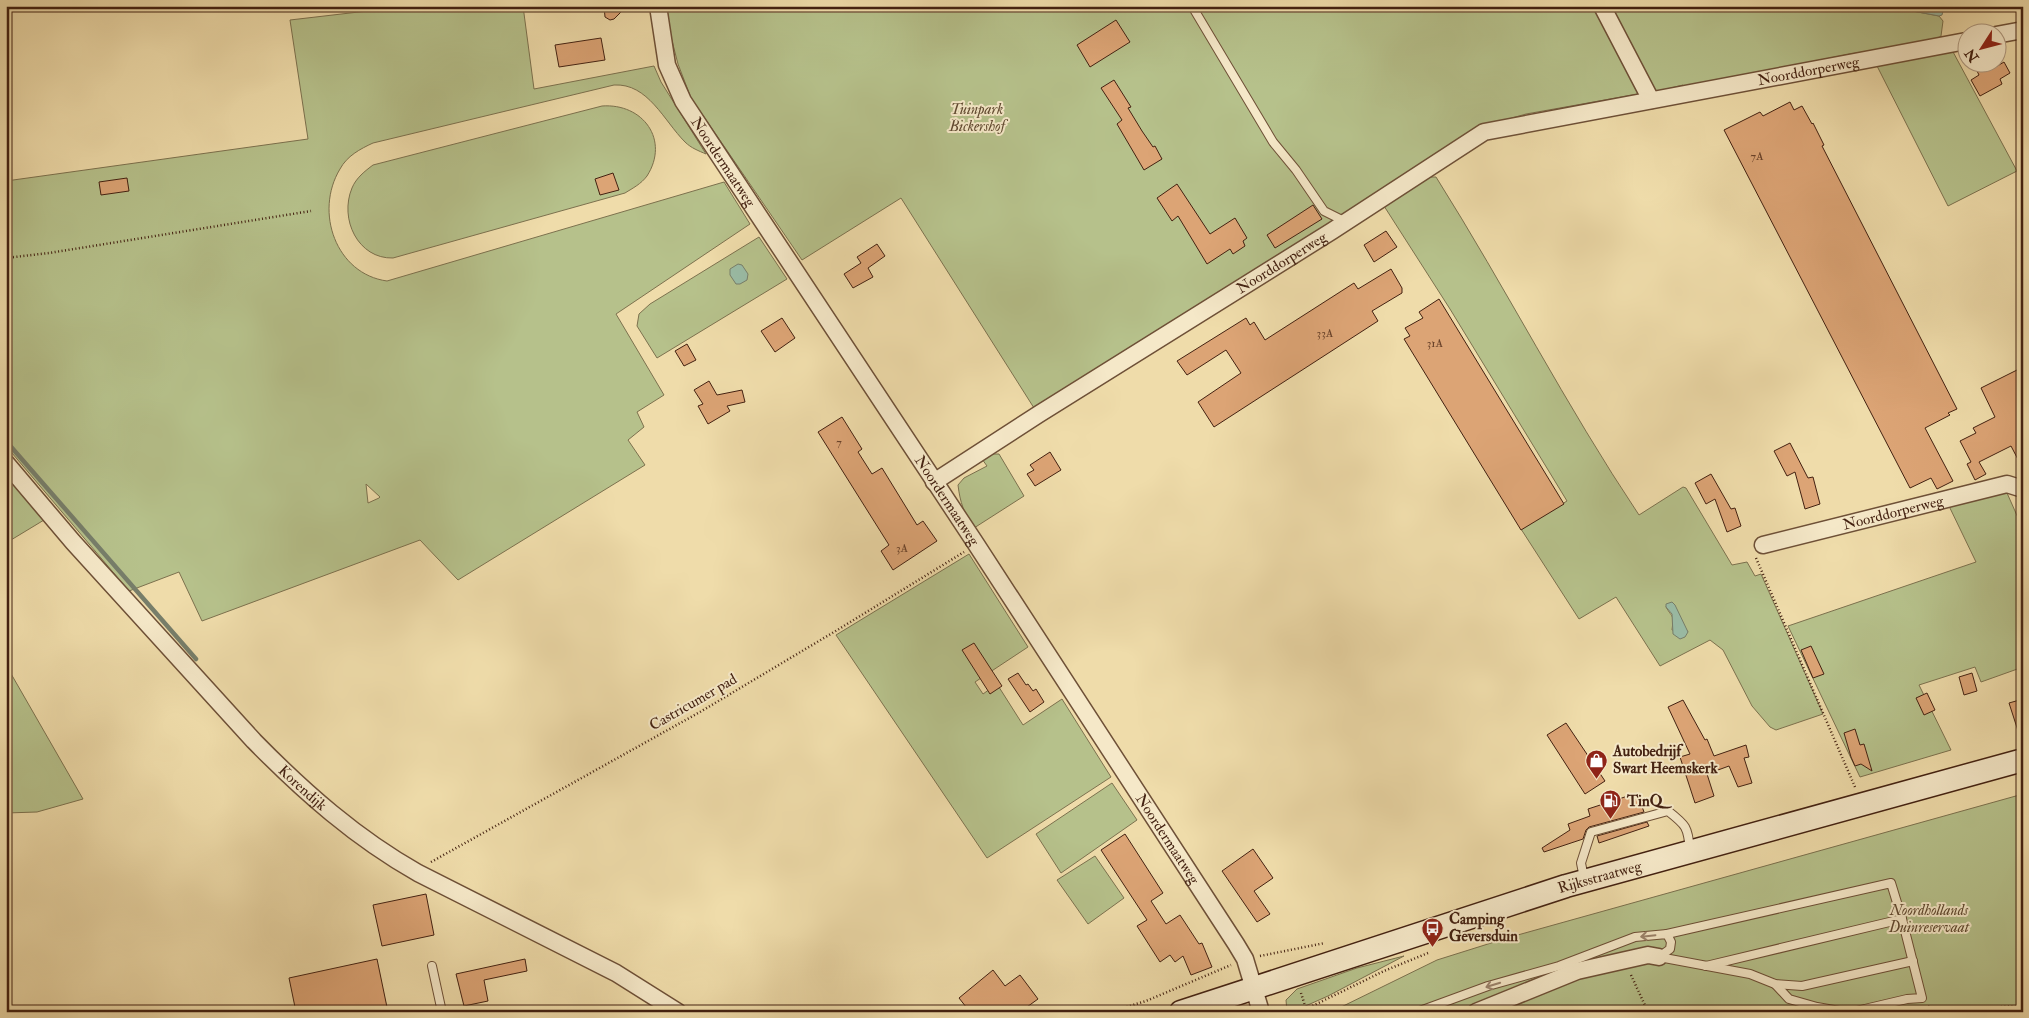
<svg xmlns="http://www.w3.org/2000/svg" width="2029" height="1018" font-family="'IM FELL Double Pica',serif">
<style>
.green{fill:#b6c18b;stroke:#7c714e;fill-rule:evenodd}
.water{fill:#9abca6;stroke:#777e6a}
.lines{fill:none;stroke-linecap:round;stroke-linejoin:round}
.stream{stroke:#777e6a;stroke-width:4.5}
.building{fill:#dca475;stroke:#432111}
.service-casing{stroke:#6e5037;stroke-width:10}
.minor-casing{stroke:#6e5037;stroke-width:19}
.secondary-casing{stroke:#432111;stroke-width:25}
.path{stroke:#432111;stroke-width:2.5;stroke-dasharray:1 2.5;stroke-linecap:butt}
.service{stroke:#f5e8c8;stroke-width:8}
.minor{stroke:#f5e8c8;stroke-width:16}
.secondary{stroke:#f5e8c8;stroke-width:22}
.oneway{stroke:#9c846c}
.labels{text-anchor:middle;stroke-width:4;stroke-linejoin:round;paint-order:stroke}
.number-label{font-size:12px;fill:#69422a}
.street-label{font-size:15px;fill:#432111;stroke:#f5e8c8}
.park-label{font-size:15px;font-style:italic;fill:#604930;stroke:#f5e8c8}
.poi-label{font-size:15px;font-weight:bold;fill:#432111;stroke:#f5e8c8;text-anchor:start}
</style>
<rect width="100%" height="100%" fill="#efdcaa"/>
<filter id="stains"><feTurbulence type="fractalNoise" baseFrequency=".004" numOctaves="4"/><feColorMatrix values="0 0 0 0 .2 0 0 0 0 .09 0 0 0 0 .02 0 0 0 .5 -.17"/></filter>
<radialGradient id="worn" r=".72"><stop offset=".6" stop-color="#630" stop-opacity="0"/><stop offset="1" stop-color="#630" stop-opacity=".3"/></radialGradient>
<g class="green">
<path d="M410 6H523L534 89 654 66 661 82 706 154C699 151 691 148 685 142 664 121 648 83 614 85L373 143C360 149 347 156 340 169 314 212 336 274 387 281L724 182 750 224 616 314 664 395 637 412 644 427 628 440 645 465 458 580 420 540 202 621 179 572 129 591 6 446V181L308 139 290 20ZM366 484 380 497 379 498 368 503Z"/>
<polygon points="663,6 1599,6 1644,93 1526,114 1484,126 1034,408 901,198 802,260 691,98 678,64"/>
<polygon points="1607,6 1886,6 1939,16 1943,21 1941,36 1934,41 1850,54 1685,87 1683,85 1659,91 1652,90"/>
<polygon points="1952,50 2017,171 1948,206 1876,64"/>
<path d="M602 106C643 103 670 140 647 176 641 184 633 188 625 193L393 258C358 259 339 219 352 188 356 178 365 171 373 165Z"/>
<path d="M1425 177H1436C1506 288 1566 406 1639 515L1683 487 1686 488 1732 565 1747 562 1755 576 1761 574 1823 714 1776 730 1770 727 1752 706 1723 650 1710 640 1660 666 1616 597 1579 619 1521 529 1567 501 1450 309 1384 206ZM1667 604 1688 632 1672 630C1674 614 1673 619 1666 607Z"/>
<polygon points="759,237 787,279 657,358 637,326 639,314 650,304"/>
<path d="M992 454H999L1024 496 974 528C964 514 960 502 958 485L964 478 987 466 982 459Z"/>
<polygon points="6,474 44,520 6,543"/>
<polygon points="2007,493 2023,529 2023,667 1981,682 1975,667 1919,685 1951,750 1860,777 1788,626 1976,562 1949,506 1980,496"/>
<polygon points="969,554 1028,647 975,682 983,694 997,684 1023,725 1062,699 1111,777 987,858 836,635"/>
<polygon points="6,665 83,799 37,812 6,813"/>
<polygon points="1112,783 1137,820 1061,873 1036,834"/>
<polygon points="2023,794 2023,1012 1331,1012 1437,960 1507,938"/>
<polygon points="1095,856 1124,898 1088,924 1057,880"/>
<polygon points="1404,956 1328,996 1292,1012 1287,1012 1286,1000 1297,989 1357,968"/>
</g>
<g class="water">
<polygon points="1886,6 1932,6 1943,11 1942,15 1939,16"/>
<polygon points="738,264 742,265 748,274 747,280 740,284 736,284 730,275 730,269"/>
<polygon points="1672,602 1675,605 1688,632 1685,637 1680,639 1673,634 1672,614 1666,607 1666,604"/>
</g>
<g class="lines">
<polyline class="stream" points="6,441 196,659"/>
</g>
<g class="building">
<polygon points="604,6 627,6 614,19 610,20 605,17"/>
<polygon points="1116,20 1130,42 1090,67 1077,45"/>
<polygon points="601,38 605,60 559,67 555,45"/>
<polygon points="2004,62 2010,73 2000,79 2002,84 1980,96 1971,80 1979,75 1977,71 1991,64 1994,68"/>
<polygon points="1114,80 1131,107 1128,108 1142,131 1153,147 1155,146 1162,159 1144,170 1117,124 1122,120 1101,88"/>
<polygon points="1790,102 1794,110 1802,106 1812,124 1813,123 1824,145 1822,146 1957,409 1948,413 1950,415 1925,428 1953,481 1937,489 1931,478 1910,488 1724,130 1760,112 1763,116"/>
<polygon points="613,173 619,190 600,195 595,179"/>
<polygon points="127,178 129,191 101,195 99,182"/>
<polygon points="1177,184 1210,234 1235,218 1247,238 1243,241 1245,246 1233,254 1230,249 1207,264 1178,216 1172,221 1157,198"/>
<polygon points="1313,205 1322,219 1275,248 1267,235"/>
<polygon points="1386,231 1397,247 1374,262 1364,245"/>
<polygon points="877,244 885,256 868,268 873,277 853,288 844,274 861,263 857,257"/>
<polygon points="1391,269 1402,288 1402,293 1372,311 1378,321 1214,427 1198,402 1241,373 1226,350 1187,375 1177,361 1246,318 1250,325 1254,322 1265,340 1354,283 1358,289"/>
<polygon points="1439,299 1564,504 1521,530 1404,339 1410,336 1405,328 1423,318 1419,312"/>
<polygon points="782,318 795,338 775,352 761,331"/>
<polygon points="687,344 696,360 684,366 675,351"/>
<polygon points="2023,367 2023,469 2011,446 1979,462 1986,474 1975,480 1967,464 1971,462 1960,441 1976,433 1973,428 1995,417 1981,388"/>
<polygon points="709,381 717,395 742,390 745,402 727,406 730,411 708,424 698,406 703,404 694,390"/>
<polygon points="842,417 862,449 858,452 872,474 882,468 917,525 923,521 937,541 893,570 881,551 889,545 818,432"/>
<polygon points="1790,443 1808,478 1813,477 1820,504 1805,509 1795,472 1787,476 1774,451"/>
<polygon points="1050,452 1061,470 1035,486 1027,474 1034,470 1030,465"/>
<polygon points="1711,474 1731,509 1735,508 1741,526 1727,532 1715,499 1706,504 1695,483"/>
<polygon points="974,643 1002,686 990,694 962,650"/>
<polygon points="1811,646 1824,674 1813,678 1801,650"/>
<polygon points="1018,673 1026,685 1028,684 1033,691 1036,689 1044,702 1030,712 1008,679"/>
<polygon points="1972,673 1977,691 1964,695 1959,677"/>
<polygon points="1927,693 1935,710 1924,715 1916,698"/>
<polygon points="2023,699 2023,737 2020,737 2009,703"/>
<polygon points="1683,700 1705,740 1707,739 1714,756 1746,745 1749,757 1744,758 1752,783 1738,787 1729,766 1707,774 1714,796 1695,803 1680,757 1690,754 1668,707"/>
<polygon points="1566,723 1605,781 1585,794 1547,735"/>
<polygon points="1855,729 1860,745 1864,744 1872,771 1861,764 1855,766 1851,757 1844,733"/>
<polygon points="1637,793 1644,812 1589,827 1586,830 1583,839 1544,852 1542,848 1570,830 1568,824 1590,816 1588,809"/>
<polygon points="1647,822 1649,826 1599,843 1597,836"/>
<polygon points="1125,834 1163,893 1151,901 1166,924 1180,915 1199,944 1202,943 1212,967 1191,975 1183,956 1175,962 1170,955 1160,962 1137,926 1147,920 1101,850"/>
<polygon points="1253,849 1273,878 1254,891 1270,914 1257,922 1222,871"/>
<polygon points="426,894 434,935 382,946 373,905"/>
<polygon points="377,959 388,1012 296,1012 289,978"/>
<polygon points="525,959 527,971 484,980 488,1001 464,1006 456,974"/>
<polygon points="993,970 1005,986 1020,975 1038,999 1020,1012 970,1012 959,998"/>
</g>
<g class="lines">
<defs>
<g id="service">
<polyline points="1192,6 1273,142 1296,170 1324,211 1346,222"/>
<path d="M1584 878 1581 863 1591 832 1668 811C1686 825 1688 827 1690 850"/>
<polyline points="1667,934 1891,883 1902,919 1706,966"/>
<polyline points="1659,957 1750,974 1775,984 1802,986 1913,961"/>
<polyline points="432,966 442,1012"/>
<polyline points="1775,984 1789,999 1817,1007 1845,1012"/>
<polyline points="1417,1012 1488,986 1559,966 1635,937 1667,934 1671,942 1670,949 1659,957"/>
<polyline points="1852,1012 1907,999 1922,998 1902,919"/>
</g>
<g id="minor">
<path id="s1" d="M658 6 667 65 683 101 976 544 1236 944 1245 959 1261 1012"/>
<polyline points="1602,6 1651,100"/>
<polyline points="1996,35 2023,30"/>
<path id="s2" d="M6 463 73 542 254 741C304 792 356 838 418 873L616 973 678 1012"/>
<path id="s3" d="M934 482 1039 414 1332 231 1484 132 1966 41"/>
<path id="s4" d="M1763 545 2007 484 2023 489"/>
<polyline points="1476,1012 1577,971 1648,955 1659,957"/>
</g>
<g id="secondary">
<path id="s5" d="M1181 1012 1566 886 2023 760"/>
</g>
</defs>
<use href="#service" class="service-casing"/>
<use href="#minor" class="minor-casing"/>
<use href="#secondary" class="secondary-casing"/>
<g class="path">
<polyline points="6,258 49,253 311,211"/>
<polyline points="1756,558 1855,787"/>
<polyline points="431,862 700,712 839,629 964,552"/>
<polyline points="1260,956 1325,943"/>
<polyline points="1631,975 1648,1012"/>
<polyline points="1301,993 1306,1009"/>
<polyline points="1928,1006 1934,1012"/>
<polyline points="1110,1012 1146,1001 1231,965"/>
<polyline points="1300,1012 1384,971 1428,953"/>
<path d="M1977 1012C1992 1008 2008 1004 2023 1008"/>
</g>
<use href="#service" class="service"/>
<use href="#minor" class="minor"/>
<use href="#secondary" class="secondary"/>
</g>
<defs><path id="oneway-shaft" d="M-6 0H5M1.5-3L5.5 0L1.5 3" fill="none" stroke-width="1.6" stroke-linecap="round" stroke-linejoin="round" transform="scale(1.25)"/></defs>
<g class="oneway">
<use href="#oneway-shaft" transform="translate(1648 936) rotate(174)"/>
<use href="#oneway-shaft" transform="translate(1493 985) rotate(163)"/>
</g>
<defs>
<symbol id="shop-pin" viewBox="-11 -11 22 30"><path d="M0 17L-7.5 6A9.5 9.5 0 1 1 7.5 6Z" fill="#8f2418" stroke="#f5e8c8"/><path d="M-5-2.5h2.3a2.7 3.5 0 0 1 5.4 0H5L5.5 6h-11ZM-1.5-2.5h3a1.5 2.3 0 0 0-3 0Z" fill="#fff"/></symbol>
<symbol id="fuel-pin" viewBox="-11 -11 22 30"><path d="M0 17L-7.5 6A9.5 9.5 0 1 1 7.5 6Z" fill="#8f2418" stroke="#f5e8c8"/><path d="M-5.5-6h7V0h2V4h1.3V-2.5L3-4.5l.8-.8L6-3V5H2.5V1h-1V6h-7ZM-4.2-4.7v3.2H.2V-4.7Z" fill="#fff"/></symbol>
<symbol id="bus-pin" viewBox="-11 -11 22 30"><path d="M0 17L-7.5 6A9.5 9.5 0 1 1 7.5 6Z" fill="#8f2418" stroke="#f5e8c8"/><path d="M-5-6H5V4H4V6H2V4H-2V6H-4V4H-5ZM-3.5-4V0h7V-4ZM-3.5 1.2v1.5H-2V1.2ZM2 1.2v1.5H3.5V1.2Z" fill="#fff"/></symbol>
</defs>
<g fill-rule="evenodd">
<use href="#shop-pin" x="1584" y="748" width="25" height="34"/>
<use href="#fuel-pin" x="1598" y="788" width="25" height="34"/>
<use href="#bus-pin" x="1420" y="916" width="25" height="34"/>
</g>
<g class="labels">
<g class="number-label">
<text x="1757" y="160">7A</text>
<text x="1325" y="337">33A</text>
<text x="1435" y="347">31A</text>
<text x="839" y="446">7</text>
<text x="902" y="552">3A</text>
</g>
<g class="street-label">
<text dy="5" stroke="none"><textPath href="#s3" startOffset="982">Noorddorperweg</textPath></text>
<text dy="5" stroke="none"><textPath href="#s1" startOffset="172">Noordermaatweg</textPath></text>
<text dy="5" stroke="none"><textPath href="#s3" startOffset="411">Noorddorperweg</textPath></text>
<text dy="5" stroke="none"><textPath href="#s1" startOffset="578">Noordermaatweg</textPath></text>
<text dy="5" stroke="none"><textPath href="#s4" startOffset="134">Noorddorperweg</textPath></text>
<text transform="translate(693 702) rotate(-30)" y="5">Castricumer pad</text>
<text dy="5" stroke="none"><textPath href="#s2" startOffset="440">Korendijk</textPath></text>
<text dy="5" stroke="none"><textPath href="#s1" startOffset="982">Noordermaatweg</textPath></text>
<text dy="5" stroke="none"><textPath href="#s5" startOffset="440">Rijksstraatweg</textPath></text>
</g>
<g class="park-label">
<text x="977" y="114">Tuinpark<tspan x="977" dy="17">Bickershof</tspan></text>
<text x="1929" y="915">Noordhollands<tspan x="1929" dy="17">Duinreservaat</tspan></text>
</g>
<g class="poi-label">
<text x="1613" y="756">Autobedrijf<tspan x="1613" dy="17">Swart Heemskerk</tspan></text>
<text x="1627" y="806">TinQ</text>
<text x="1449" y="924">Camping<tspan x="1449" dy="17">Geversduin</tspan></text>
</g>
</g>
<rect width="2029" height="1018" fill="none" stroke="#efdcaa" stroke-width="25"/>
<rect x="8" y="8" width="2014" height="1003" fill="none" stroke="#432111" stroke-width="2.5"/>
<rect x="12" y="12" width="2004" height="993" fill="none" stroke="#432111"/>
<g transform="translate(1982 48) rotate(234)"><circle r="24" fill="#f5e8c8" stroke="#ae987f"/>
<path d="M0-4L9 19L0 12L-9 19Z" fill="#8f2418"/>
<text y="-8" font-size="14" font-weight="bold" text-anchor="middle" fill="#432111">N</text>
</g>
<rect width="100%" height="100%" filter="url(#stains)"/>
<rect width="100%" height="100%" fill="url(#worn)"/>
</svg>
